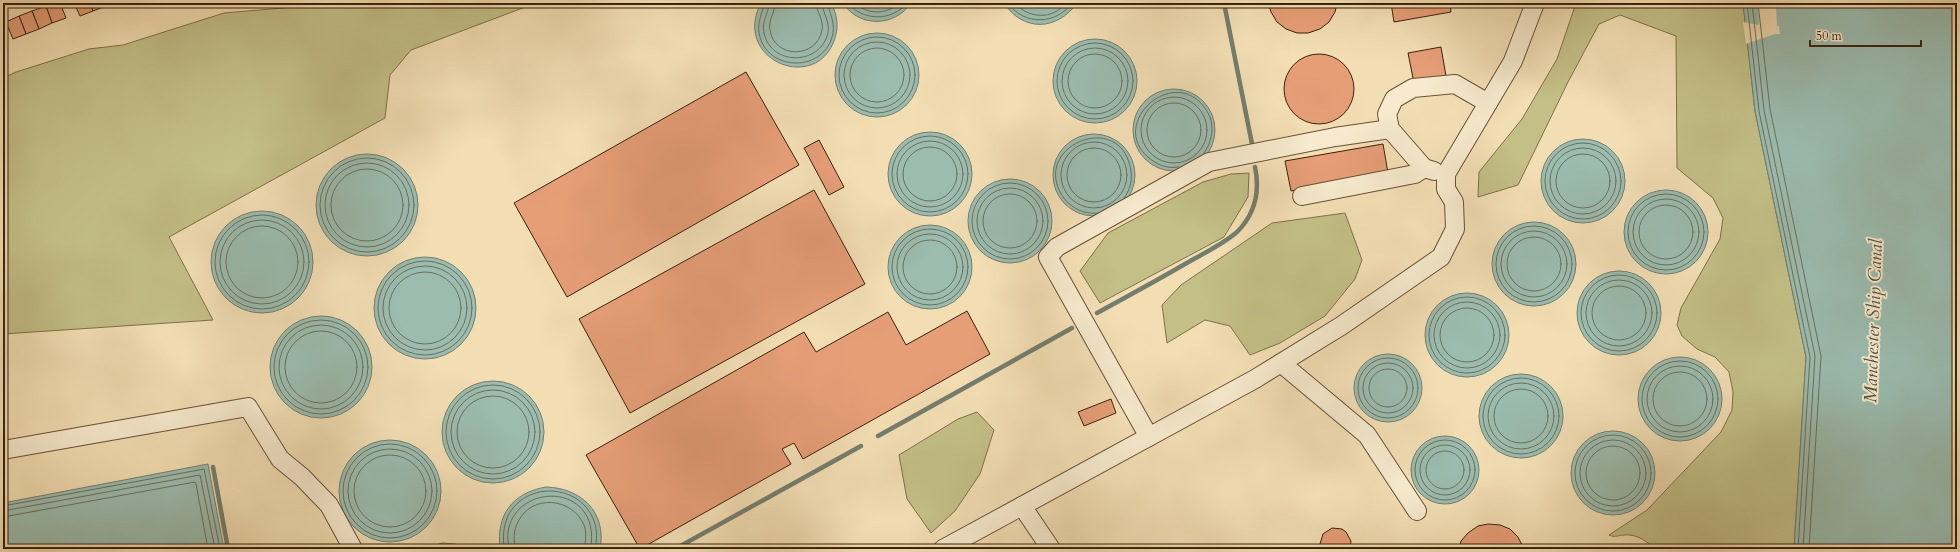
<svg xmlns="http://www.w3.org/2000/svg" width="1960" height="552" font-family="Cardo,serif">
<style>
.green{fill:#c3bf87;stroke:#7e704a}
.water{fill:#9bbcaf;stroke:#747e6e}
.pier{fill:#f3deb4}
.lines{fill:none;stroke-linecap:round;stroke-linejoin:round}
.shore{stroke:#6a6f5e;stroke-width:1}
.stream{stroke:#747e6e;stroke-width:4.5}
.building{fill:#e69e77;stroke:#39220d}
.minor-casing{stroke:#685137;stroke-width:20}
.minor{stroke:#f7eace;stroke-width:18}
.labels{text-anchor:middle;stroke-width:4;stroke-linejoin:round;paint-order:stroke}
.water-label{font-size:18px;font-style:italic;fill:#56503e;stroke:#f7eace}
</style>
<rect width="100%" height="100%" fill="#f3deb4"/>
<filter id="stains"><feTurbulence type="fractalNoise" baseFrequency=".005" numOctaves="4"/><feColorMatrix values="0 0 0 0 .2 0 0 0 0 .09 0 0 0 0 .02 0 0 0 .5 -.17"/></filter>
<radialGradient id="worn" r=".72"><stop offset=".6" stop-color="#630" stop-opacity="0"/><stop offset="1" stop-color="#630" stop-opacity=".3"/></radialGradient>
<g class="green">
<polygon points="317,3 536,3 411,50 390,75 385,118 169,237 213,320 3,334 3,78 16,72 89,49 123,45 224,13 318,5"/>
<path d="M1576 3H1743L1755 111 1806 357 1794 549H1654C1647 541 1637 534 1625 535 1618 535 1616 538 1609 535L1647 510 1721 432 1732 410 1733 392 1729 372 1715 357 1697 349 1682 336 1677 325 1681 308 1720 239 1723 218 1713 198 1677 168 1676 36 1620 15 1599 24 1568 82 1518 185 1478 197 1479 172 1522 119 1557 59Z"/>
<polygon points="1249,173 1248,197 1224,237 1100,303 1080,271 1108,233 1203,182 1231,174"/>
<polygon points="1345,213 1362,260 1355,279 1325,316 1280,343 1250,355 1230,326 1205,320 1167,343 1162,305 1181,285 1272,223"/>
<polygon points="977,412 994,430 980,474 955,511 931,533 907,499 899,455 958,419"/>
</g>
<g class="water">
<path d="M761 3H831C837 14 839 26 835 38 817 95 731 60 761 3Z"/>
<path d="M843 3H911C895 27 859 28 843 3Z"/>
<path d="M1004 3H1077C1057 31 1023 32 1004 3Z"/>
<polygon points="1743,3 1957,3 1957,549 1794,549 1806,357 1755,111"/>
<circle cx="877" cy="75" r="42"/>
<circle cx="1095" cy="81" r="42"/>
<circle cx="1174" cy="130" r="41"/>
<circle cx="930" cy="174" r="42"/>
<circle cx="1094" cy="175" r="41"/>
<circle cx="1583" cy="181" r="42"/>
<circle cx="367" cy="205" r="51"/>
<circle cx="1010" cy="221" r="42"/>
<circle cx="1666" cy="232" r="42"/>
<circle cx="262" cy="262" r="51"/>
<circle cx="1534" cy="264" r="42"/>
<circle cx="930" cy="267" r="42"/>
<circle cx="425" cy="308" r="51"/>
<circle cx="1619" cy="313" r="42"/>
<circle cx="1467" cy="335" r="42"/>
<circle cx="321" cy="367" r="51"/>
<circle cx="1388" cy="388" r="34"/>
<circle cx="1680" cy="399" r="42"/>
<circle cx="1521" cy="416" r="42"/>
<circle cx="493" cy="432" r="51"/>
<circle cx="1613" cy="473" r="42"/>
<circle cx="1445" cy="470" r="34"/>
<circle cx="390" cy="491" r="51"/>
<polygon points="208,464 224,549 3,549 3,503"/>
<path d="M546 487C581 488 607 512 600 549H500C496 515 512 493 546 487Z"/>
<polygon points="442,543 455,544 470,549 423,549"/>
</g>
<polygon class="pier" points="1758,3 1776,3 1777,26 1779,26 1780,34 1775,34 1746,44 1743,22 1759,25"/>
<g class="lines">
<g class="shore">
<path d="M764 3C763 13 757 21 759 33 766 73 826 73 833 33 835 21 829 13 828 3"/>
<path d="M769 3C769 14 761 21 764 33 771 66 820 66 828 33 830 21 823 14 822 3"/>
<path d="M775 3C775 13 768 20 770 30 774 59 817 59 822 30 824 20 817 13 816 3"/>
<path d="M848 3C862 21 892 22 907 3"/>
<path d="M854 3C868 15 886 15 900 3"/>
<path d="M1008 3C1024 26 1056 25 1072 3"/>
<path d="M1015 3C1028 19 1053 20 1066 3"/>
<polyline points="1747,3 1759,111 1810,357 1798,549"/>
<polyline points="1752,3 1764,110 1815,356 1803,549"/>
<polyline points="1758,3 1770,109 1821,356 1809,549"/>
<circle cx="877" cy="75" r="38"/>
<circle cx="877" cy="75" r="33"/>
<circle cx="1095" cy="81" r="38"/>
<circle cx="1095" cy="81" r="33"/>
<circle cx="877" cy="75" r="27"/>
<circle cx="1095" cy="81" r="27"/>
<circle cx="1174" cy="130" r="33"/>
<circle cx="1174" cy="130" r="27"/>
<circle cx="930" cy="174" r="38"/>
<circle cx="930" cy="174" r="33"/>
<circle cx="1094" cy="175" r="33"/>
<circle cx="1583" cy="181" r="38"/>
<circle cx="930" cy="174" r="27"/>
<circle cx="1583" cy="181" r="33"/>
<circle cx="1094" cy="175" r="27"/>
<circle cx="1583" cy="181" r="27"/>
<circle cx="367" cy="205" r="47"/>
<circle cx="367" cy="205" r="42"/>
<path d="M1179 167C1167 169 1157 165 1148 157 1107 122 1178 60 1208 113 1215 126 1212 142 1204 153"/>
<circle cx="367" cy="205" r="36"/>
<circle cx="1010" cy="221" r="38"/>
<circle cx="1010" cy="221" r="33"/>
<circle cx="1666" cy="232" r="38"/>
<circle cx="1010" cy="221" r="27"/>
<circle cx="1666" cy="232" r="33"/>
<circle cx="1666" cy="232" r="27"/>
<path d="M1098 213C1085 215 1071 208 1063 197 1030 147 1117 110 1130 166 1133 178 1131 189 1124 198"/>
<circle cx="262" cy="262" r="47"/>
<circle cx="262" cy="262" r="42"/>
<circle cx="262" cy="262" r="36"/>
<circle cx="1534" cy="264" r="38"/>
<circle cx="930" cy="267" r="38"/>
<circle cx="1534" cy="264" r="33"/>
<circle cx="930" cy="267" r="33"/>
<circle cx="1534" cy="264" r="27"/>
<circle cx="930" cy="267" r="27"/>
<circle cx="425" cy="308" r="47"/>
<circle cx="425" cy="308" r="42"/>
<circle cx="425" cy="308" r="36"/>
<circle cx="1619" cy="313" r="38"/>
<circle cx="1619" cy="313" r="33"/>
<circle cx="1619" cy="313" r="27"/>
<circle cx="1467" cy="335" r="38"/>
<circle cx="1467" cy="335" r="33"/>
<circle cx="1467" cy="335" r="27"/>
<circle cx="321" cy="367" r="47"/>
<circle cx="321" cy="367" r="42"/>
<circle cx="321" cy="367" r="36"/>
<circle cx="1388" cy="388" r="30"/>
<circle cx="1680" cy="399" r="38"/>
<circle cx="1388" cy="388" r="25"/>
<circle cx="1680" cy="399" r="33"/>
<circle cx="1388" cy="388" r="19"/>
<circle cx="1680" cy="399" r="27"/>
<circle cx="1521" cy="416" r="38"/>
<circle cx="1521" cy="416" r="33"/>
<circle cx="493" cy="432" r="47"/>
<circle cx="1521" cy="416" r="27"/>
<circle cx="493" cy="432" r="42"/>
<circle cx="493" cy="432" r="36"/>
<circle cx="1613" cy="473" r="38"/>
<circle cx="1445" cy="470" r="30"/>
<circle cx="1613" cy="473" r="33"/>
<circle cx="390" cy="491" r="47"/>
<circle cx="1445" cy="470" r="25"/>
<circle cx="1613" cy="473" r="27"/>
<circle cx="390" cy="491" r="42"/>
<circle cx="1445" cy="470" r="19"/>
<circle cx="390" cy="491" r="36"/>
<polyline points="3,506 204,469 220,549"/>
<polyline points="3,511 200,475 215,549"/>
<polyline points="3,517 195,482 196,484 208,549"/>
<path d="M504 549C503 537 503 527 508 516 526 480 581 484 594 521 598 531 596 540 596 549"/>
<path d="M509 549C508 542 507 535 509 527 519 489 578 484 590 524 592 533 592 540 591 549"/>
<path d="M515 549C514 539 513 531 518 522 531 494 572 497 584 525 587 533 585 541 585 549"/>
</g>
<g class="stream">
<polyline points="1224,3 1252,144"/>
<path d="M1097 313C1126 297 1156 281 1185 264 1202 254 1222 245 1237 232 1255 214 1260 191 1255 167"/>
<polyline points="878,436 1072,328"/>
<polyline points="213,467 228,549"/>
<polyline points="675,549 861,446"/>
</g>
</g>
<g class="building">
<polygon points="53,3 60,3 66,18 52,23 46,6"/>
<polygon points="74,3 90,3 93,11 80,16"/>
<polygon points="90,3 105,3 106,6 93,11"/>
<polygon points="1268,3 1337,3 1335,12 1329,22 1320,29 1308,33 1297,33 1286,29 1277,22 1271,12"/>
<polygon points="1391,3 1450,3 1451,12 1394,22"/>
<polygon points="46,6 52,23 39,29 32,11"/>
<polygon points="32,11 39,29 26,34 19,16"/>
<polygon points="19,16 26,34 13,39 6,22"/>
<polygon points="1441,47 1446,76 1414,83 1408,53"/>
<circle cx="1319" cy="89" r="35"/>
<polygon points="746,72 799,165 567,297 514,203"/>
<polygon points="819,140 844,187 829,195 804,148"/>
<polygon points="1383,144 1388,173 1291,191 1285,161"/>
<polygon points="814,190 865,284 630,413 579,319"/>
<polygon points="967,311 990,354 803,459 794,443 782,449 791,464 640,549 586,455 804,332 816,352 888,312 906,345"/>
<polygon points="1111,399 1116,413 1084,426 1078,412"/>
<polygon points="1488,524 1500,525 1510,529 1518,537 1524,549 1459,549 1461,541 1468,533 1478,526"/>
<polygon points="1332,528 1342,529 1346,532 1351,541 1350,549 1321,549 1320,544 1323,534"/>
<polygon points="1615,546 1626,547 1630,549 1603,549"/>
</g>
<g class="lines">
<defs>
<g id="minor">
<polyline points="1424,168 1390,129 1387,114 1394,99 1413,88 1455,84 1488,103"/>
<polyline points="1302,196 1415,174 1424,168 1434,171"/>
<polyline points="1281,363 1367,435 1417,511"/>
<polyline points="1149,437 1048,257 1057,247 1209,162 1335,137 1390,129"/>
<polyline points="3,450 248,407 280,459 302,477 329,505 353,549"/>
<polyline points="1022,506 1051,549"/>
<polyline points="943,549 1255,379 1341,326 1441,257 1455,229 1454,202 1446,189 1446,174 1513,61 1535,3"/>
</g>
</defs>
<use href="#minor" class="minor-casing"/>
<use href="#minor" class="minor"/>
</g>
<g class="labels">
<g class="water-label">
<text transform="translate(1873 321) rotate(-88)" y="6">Manchester Ship Canal</text>
</g>
</g>
<rect width="1960" height="552" fill="none" stroke="#f3deb4" stroke-width="16"/>
<rect x="4" y="4" width="1952" height="544" fill="none" stroke="#39220d" stroke-width="2"/>
<rect x="8" y="8" width="1944" height="536" fill="none" stroke="#39220d"/>
<path d="M1810 40v6h111v-6" fill="none" stroke="#39220d" stroke-width="2"/>
<text x="1816" y="40" font-size="12" fill="#39220d" stroke="#f7eace" stroke-width="3" paint-order="stroke">50 m</text>
<rect width="100%" height="100%" filter="url(#stains)"/>
<rect width="100%" height="100%" fill="url(#worn)"/>
</svg>
